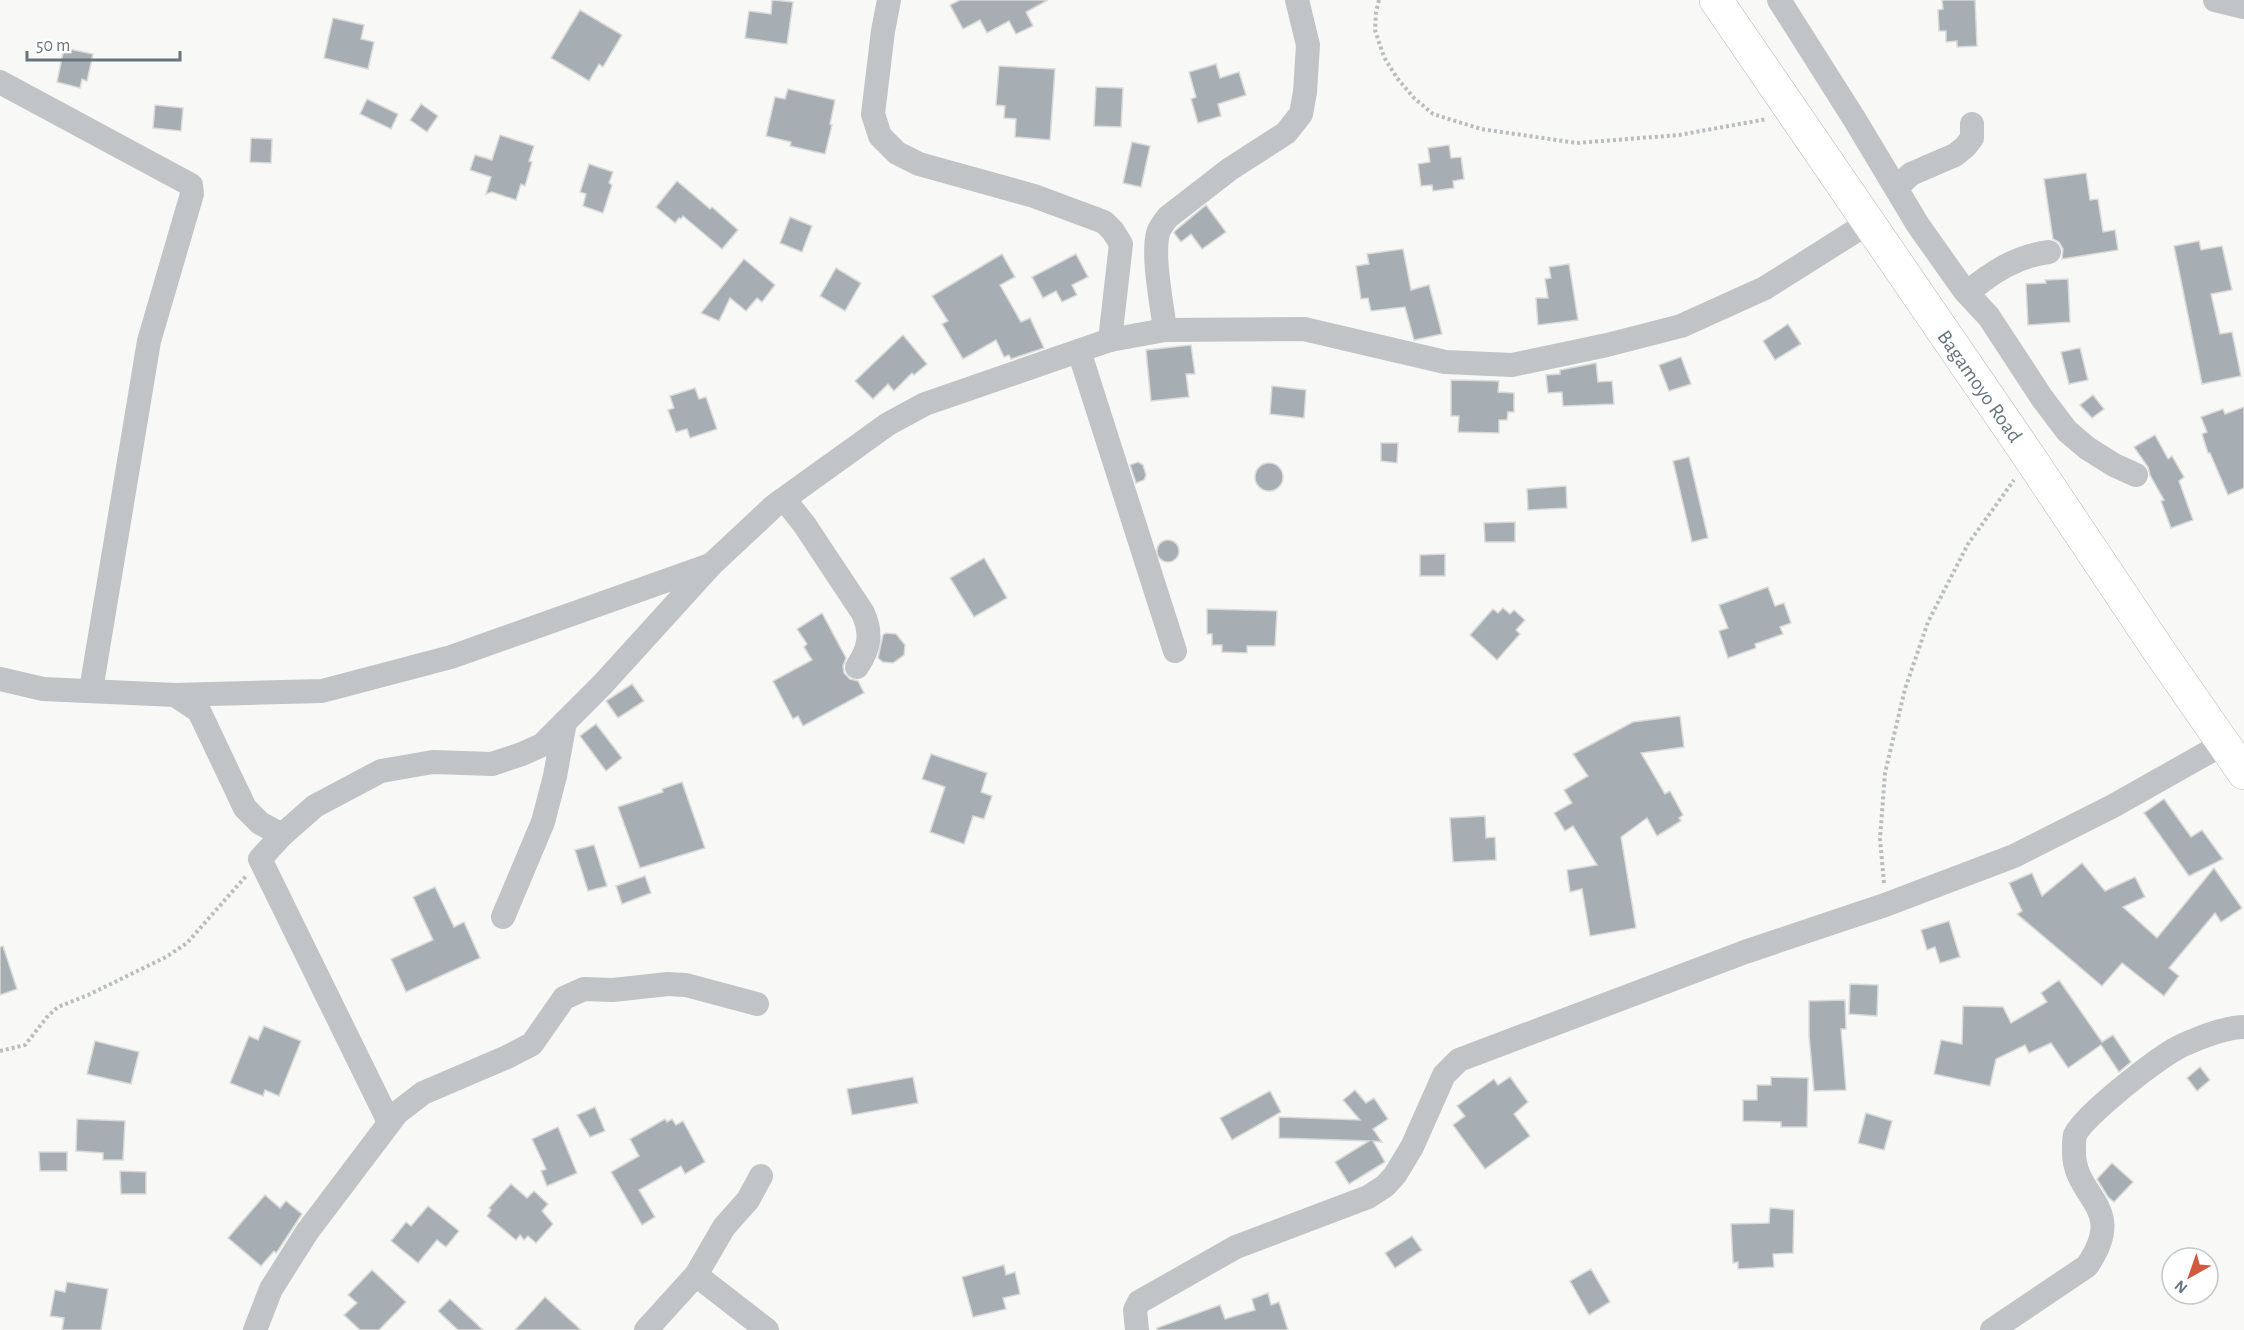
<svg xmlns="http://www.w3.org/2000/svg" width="2244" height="1330" font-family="'Alegreya Sans',sans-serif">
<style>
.building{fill:#a6adb3;stroke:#dadad9;stroke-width:1.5}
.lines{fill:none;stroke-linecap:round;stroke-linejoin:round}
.trunk-casing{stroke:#b4b7ba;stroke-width:34}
.path{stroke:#babdbf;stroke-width:4;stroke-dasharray:3 3;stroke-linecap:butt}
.minor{stroke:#c0c4c7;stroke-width:24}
.trunk{stroke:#fff;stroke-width:33}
.labels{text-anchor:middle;stroke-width:6;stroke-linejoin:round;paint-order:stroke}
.street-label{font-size:21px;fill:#66757e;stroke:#fff}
</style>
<rect width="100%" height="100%" fill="#f8f8f6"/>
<g class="building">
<polygon points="772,0 793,2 787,44 745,38 749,11 771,14"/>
<polygon points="960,0 1048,0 1026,12 1033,26 1016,34 1009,21 987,33 980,20 963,29 950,5"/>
<polygon points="1942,0 1975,0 1977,46 1957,47 1957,41 1946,42 1946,31 1939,31 1938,10 1943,9"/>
<polygon points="580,10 622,35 603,67 599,64 589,81 551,58"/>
<polygon points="333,18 364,25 361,39 374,42 368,69 324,58"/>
<polygon points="64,48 93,54 87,81 82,79 80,88 57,82"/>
<polygon points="1216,64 1220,78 1239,72 1246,95 1218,104 1221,116 1198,123 1191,99 1196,97 1189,72"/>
<polygon points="999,66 1055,69 1050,140 1015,137 1016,119 1004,118 1005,106 996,105"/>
<polygon points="1096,87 1123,88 1121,127 1094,126"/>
<polygon points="788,89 835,100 830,124 832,125 825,154 790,146 791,142 766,136 775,97 785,99"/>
<polygon points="367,99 398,114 391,129 360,114"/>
<polygon points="421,104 438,116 427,132 410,120"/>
<polygon points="155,105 183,108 181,131 153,128"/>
<polygon points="500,135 534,146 529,161 532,162 525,186 521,184 516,200 492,192 486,194 491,177 470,170 475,155 492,160"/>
<polygon points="251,138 272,139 271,163 250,162"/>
<polygon points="1132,142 1150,146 1141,187 1123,183"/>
<polygon points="1449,145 1451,158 1461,157 1464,179 1453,181 1454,188 1433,191 1432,185 1421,186 1418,164 1430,162 1428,148"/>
<polygon points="589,164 613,172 609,183 612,185 603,213 583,206 586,194 580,192"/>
<polygon points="2086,173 2090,200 2098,199 2103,232 2115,230 2118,250 2062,259 2063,249 2059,242 2053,239 2044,179"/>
<polygon points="677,181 710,209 712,207 738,230 722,249 683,216 681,219 679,218 675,223 656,207"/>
<polygon points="1206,205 1226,232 1202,249 1191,234 1181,242 1174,233 1175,231"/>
<polygon points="790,217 812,226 802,252 780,243"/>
<polygon points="2199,241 2201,250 2222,246 2232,290 2211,294 2220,334 2232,332 2241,376 2202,384 2174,246"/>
<polygon points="1403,249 1411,290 1429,285 1442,334 1414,340 1405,307 1371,311 1368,298 1361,299 1356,266 1369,264 1367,254"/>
<polygon points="1002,254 1015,277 1000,285 1021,322 1030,318 1044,348 1011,359 1009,355 1004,357 996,340 963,359 942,324 948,321 932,296"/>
<polygon points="1076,254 1088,277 1072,285 1077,295 1062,302 1056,291 1043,298 1032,277"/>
<polygon points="744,259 775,285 762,302 757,298 746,311 730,298 719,321 701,313"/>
<polygon points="1569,264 1578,320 1538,325 1536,298 1548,298 1545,279 1551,278 1549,267"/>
<polygon points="836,268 861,283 845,311 820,296"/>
<polygon points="2068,279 2070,322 2028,325 2026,284 2046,283 2045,280"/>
<polygon points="1788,324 1801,344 1775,360 1763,341"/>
<polygon points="903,335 927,364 914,375 912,373 894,391 888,384 873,399 855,381"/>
<polygon points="1191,345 1195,374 1186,374 1189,397 1151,401 1146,350"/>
<polygon points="2080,348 2088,380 2069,384 2061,352"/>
<polygon points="1681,357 1691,384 1669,391 1659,365"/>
<polygon points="1596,363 1598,382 1612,381 1614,404 1563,406 1562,392 1548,393 1546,375 1560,374 1560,370"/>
<polygon points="1451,380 1499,381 1498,392 1514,393 1514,412 1508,412 1507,420 1499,420 1499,433 1458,432 1459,416 1451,416"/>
<polygon points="1272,386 1306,390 1304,418 1270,414"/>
<polygon points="695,388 699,399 706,397 717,429 690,438 687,429 676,432 668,410 674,408 670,396"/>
<polygon points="2093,395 2104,409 2092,418 2080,405"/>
<polygon points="2244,407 2244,488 2228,495 2210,453 2208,453 2202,434 2207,432 2201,417 2223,409 2225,414"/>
<polygon points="2155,435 2168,459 2172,456 2184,477 2179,481 2193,520 2171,528 2161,501 2164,500 2150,475 2148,467 2134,447"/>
<polygon points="1381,443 1398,443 1397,463 1381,461"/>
<polygon points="1689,457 1708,538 1692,542 1673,461"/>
<polygon points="1138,462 1143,465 1146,475 1144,480 1136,483 1130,465"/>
<circle cx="1269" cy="477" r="14"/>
<polygon points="1566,486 1567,508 1528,510 1527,489"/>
<polygon points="1515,522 1515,542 1485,542 1484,523"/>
<circle cx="1168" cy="551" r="11"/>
<polygon points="1445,554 1445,576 1420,576 1420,555"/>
<polygon points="984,558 1007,598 974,617 950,578"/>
<polygon points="1768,587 1775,606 1784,603 1791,623 1780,627 1783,634 1755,644 1756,648 1728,658 1719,631 1728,628 1719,605"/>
<polygon points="1503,608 1510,614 1514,610 1525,620 1516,630 1520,634 1497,660 1470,635 1493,609 1498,613"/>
<polygon points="1207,609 1277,611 1275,646 1247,646 1247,653 1222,652 1222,645 1212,645 1212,634 1207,634"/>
<polygon points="822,613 846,658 843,666 844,673 850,679 858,681 864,693 803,726 798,716 793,719 773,681 812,660 804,647 807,644 797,629"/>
<polygon points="886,633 896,634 905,645 904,655 893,663 883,662 878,658 883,635"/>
<polygon points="632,684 644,701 618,718 606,701"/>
<polygon points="1680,716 1684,747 1641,753 1665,794 1670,791 1683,815 1679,818 1681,821 1657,836 1647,818 1621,837 1636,928 1590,936 1582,889 1570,892 1567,870 1597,865 1573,826 1565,831 1554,813 1572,803 1564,790 1588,776 1573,754 1633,722"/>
<polygon points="596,724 622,758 606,771 580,736"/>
<polygon points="931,754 987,773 981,792 992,796 984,819 973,816 964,844 930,832 945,787 922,779"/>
<polygon points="682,782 705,848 640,868 618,807 663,792 662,789"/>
<polygon points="2164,799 2191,837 2202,830 2223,859 2189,876 2144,813"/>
<polygon points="1485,816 1486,838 1495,837 1496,860 1453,862 1450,818"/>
<polygon points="594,845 607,886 588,891 575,850"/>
<polygon points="2082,863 2105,891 2135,877 2145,897 2123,907 2157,938 2214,868 2242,908 2221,922 2215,913 2169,968 2179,976 2164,996 2122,963 2102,986 2017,914 2022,911 2009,883 2032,873 2042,896"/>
<polygon points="645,876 651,893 622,904 616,886"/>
<polygon points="435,887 454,927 464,922 480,958 406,992 391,959 433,940 413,897"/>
<polygon points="1949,921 1960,957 1940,963 1935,947 1927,950 1921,930"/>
<polygon points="3,946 17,989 0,995 0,947"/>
<polygon points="2059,980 2102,1042 2113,1035 2131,1062 2119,1072 2101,1045 2068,1068 2051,1043 2029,1053 2025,1045 1996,1059 1990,1086 1934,1074 1941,1040 1962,1044 1963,1006 2003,1007 2011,1023 2047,1002 2041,993"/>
<polygon points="1850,984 1878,985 1877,1016 1849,1014"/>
<polygon points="1845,1000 1846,1029 1841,1029 1846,1090 1814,1091 1809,1035 1809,1001"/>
<polygon points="264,1026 301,1041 279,1096 265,1090 263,1096 230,1083 249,1036 258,1040"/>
<polygon points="95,1041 139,1052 131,1084 87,1074"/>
<polygon points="2200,1067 2210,1080 2197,1091 2187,1078"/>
<polygon points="913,1077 918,1103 852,1115 847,1089"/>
<polygon points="1510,1077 1528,1102 1514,1114 1530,1136 1485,1169 1453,1125 1465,1116 1457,1106 1494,1079 1498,1085"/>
<polygon points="1771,1077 1808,1078 1807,1127 1781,1127 1781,1122 1743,1121 1743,1100 1757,1100 1757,1085 1771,1085"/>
<polygon points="1355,1090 1366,1103 1374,1098 1388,1119 1373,1129 1382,1142 1373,1141 1385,1162 1349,1184 1335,1162 1369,1141 1279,1138 1279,1117 1360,1120 1343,1100"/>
<polygon points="1270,1091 1281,1112 1232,1140 1220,1118"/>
<polygon points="595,1107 605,1131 590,1137 577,1115"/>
<polygon points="1866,1113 1892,1121 1884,1150 1858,1143"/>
<polygon points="77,1119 125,1121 123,1160 103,1160 103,1153 76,1151"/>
<polygon points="665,1119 667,1122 672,1119 676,1125 683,1121 705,1162 685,1174 681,1166 639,1190 655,1217 642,1225 611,1172 639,1156 630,1139"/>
<polygon points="558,1127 577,1173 547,1186 541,1171 546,1169 532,1139"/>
<polygon points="39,1152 67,1152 67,1171 40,1171"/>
<polygon points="2112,1163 2133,1182 2114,1202 2108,1197 2097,1179"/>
<polygon points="120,1171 146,1172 146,1194 121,1194"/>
<polygon points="511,1184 527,1198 534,1191 548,1204 542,1211 553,1224 536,1243 528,1236 524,1240 520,1235 516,1240 487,1216 491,1210 489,1208"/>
<polygon points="265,1195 280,1208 286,1201 302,1214 279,1249 276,1253 274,1251 261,1266 228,1238"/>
<polygon points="428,1206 459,1231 446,1247 437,1240 418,1263 391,1241 406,1222 411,1226"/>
<polygon points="1770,1208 1794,1210 1793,1253 1773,1254 1774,1267 1738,1269 1738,1262 1733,1263 1731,1224 1769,1223"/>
<polygon points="1412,1236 1422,1250 1395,1268 1385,1253"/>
<polygon points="1004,1265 1006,1275 1015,1272 1020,1294 1003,1298 1006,1309 973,1317 962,1277"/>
<polygon points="1591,1269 1610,1302 1589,1315 1570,1281"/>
<polygon points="372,1270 406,1302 379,1330 360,1330 344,1315 357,1303 348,1295"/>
<polygon points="67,1282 108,1289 101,1330 62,1330 64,1318 50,1316 55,1290 65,1292"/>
<polygon points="1268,1293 1271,1305 1279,1302 1288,1330 1157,1330 1157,1328 1220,1305 1225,1319 1255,1310 1252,1299"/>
<polygon points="545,1297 581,1330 515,1330"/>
<polygon points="450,1299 483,1330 458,1330 438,1311"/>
</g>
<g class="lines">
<defs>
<polyline id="trunk" points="1716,0 2030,458 2157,648 2244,773"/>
</defs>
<use href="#trunk" class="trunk-casing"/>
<g class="path">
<polyline points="1379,0 1376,12 1375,30 1384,57 1397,78 1414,98 1433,114 1481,129 1577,143 1679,135 1767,119"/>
<polyline points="1884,883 1880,839 1885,773 1905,689 1928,622 1968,544 2014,480"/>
<polyline points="0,1051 25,1045 47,1017 58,1007 88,995 166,957 187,943 246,876"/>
</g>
<g class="minor">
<polyline points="889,0 883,31 873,114 880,136 897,153 919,164 1034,196 1104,222 1113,231 1121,244 1110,340"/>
<polyline points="1779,0 1855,120 1918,225 1964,290 1989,317 2042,398 2067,431 2087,448 2114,465 2136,475"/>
<polyline points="2215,0 2244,7"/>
<polyline points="0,82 191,185 192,194 149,341 91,690"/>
<polyline points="1896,188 1911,174 1955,155 1965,147 1972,138 1972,124"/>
<path d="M1967 293C1992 272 2017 256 2049 252"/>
<path d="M1165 330C1162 304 1152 257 1158 233 1160 227 1164 222 1168 217L1230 169 1286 133 1301 114 1305 92 1308 45 1297 0"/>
<polyline points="1079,351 1175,651"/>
<path d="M784 499 804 524 863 613C872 633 870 648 857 667"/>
<polyline points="0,679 43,689 175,695 199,711 245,808 260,823 282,835"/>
<polyline points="175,695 322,691 451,657 710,565"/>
<polyline points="503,917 543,822 555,776 565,722"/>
<polyline points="389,1122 260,859 282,835 315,806 381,771 433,762 492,764 522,754 542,745 602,685 712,564 774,506 888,424 925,404 1110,340 1165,330 1304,329 1445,362 1512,365 1607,345 1681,326 1765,288 1868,223"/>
<polyline points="696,1275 767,1330"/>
<polyline points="255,1330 271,1289 307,1232 397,1113 423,1093 507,1057 532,1044 564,998 584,989 613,990 668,984 686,985 757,1004"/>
<polyline points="646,1330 696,1275 724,1227 748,1200 761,1176"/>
<polyline points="1137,1330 1135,1310 1139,1302 1236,1247 1368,1197 1385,1186 1395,1175 1412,1147 1444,1075 1459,1060 1745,952 1885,905 2014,856 2113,806 2223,744"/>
<path d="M1992 1330 2087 1266C2129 1205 2072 1199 2074 1149 2074 1145 2074 1139 2075 1135 2084 1115 2162 1054 2183 1045 2201 1037 2225 1027 2244 1027"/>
</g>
<use href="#trunk" class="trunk"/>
</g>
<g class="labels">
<g class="street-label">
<text transform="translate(1980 386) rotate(55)" y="7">Bagamoyo Road</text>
</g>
</g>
<g transform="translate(2190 1276) rotate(220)"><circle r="28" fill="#ffffff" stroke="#c2c8cb" stroke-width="1.5"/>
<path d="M0-4.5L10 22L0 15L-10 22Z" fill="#d15a3e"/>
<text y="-9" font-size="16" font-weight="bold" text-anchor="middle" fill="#66757e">N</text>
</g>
<path d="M27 51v9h153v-9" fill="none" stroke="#66757e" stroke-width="3"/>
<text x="36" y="51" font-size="18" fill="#66757e" stroke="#ffffff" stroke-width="4.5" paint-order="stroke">50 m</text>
</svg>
